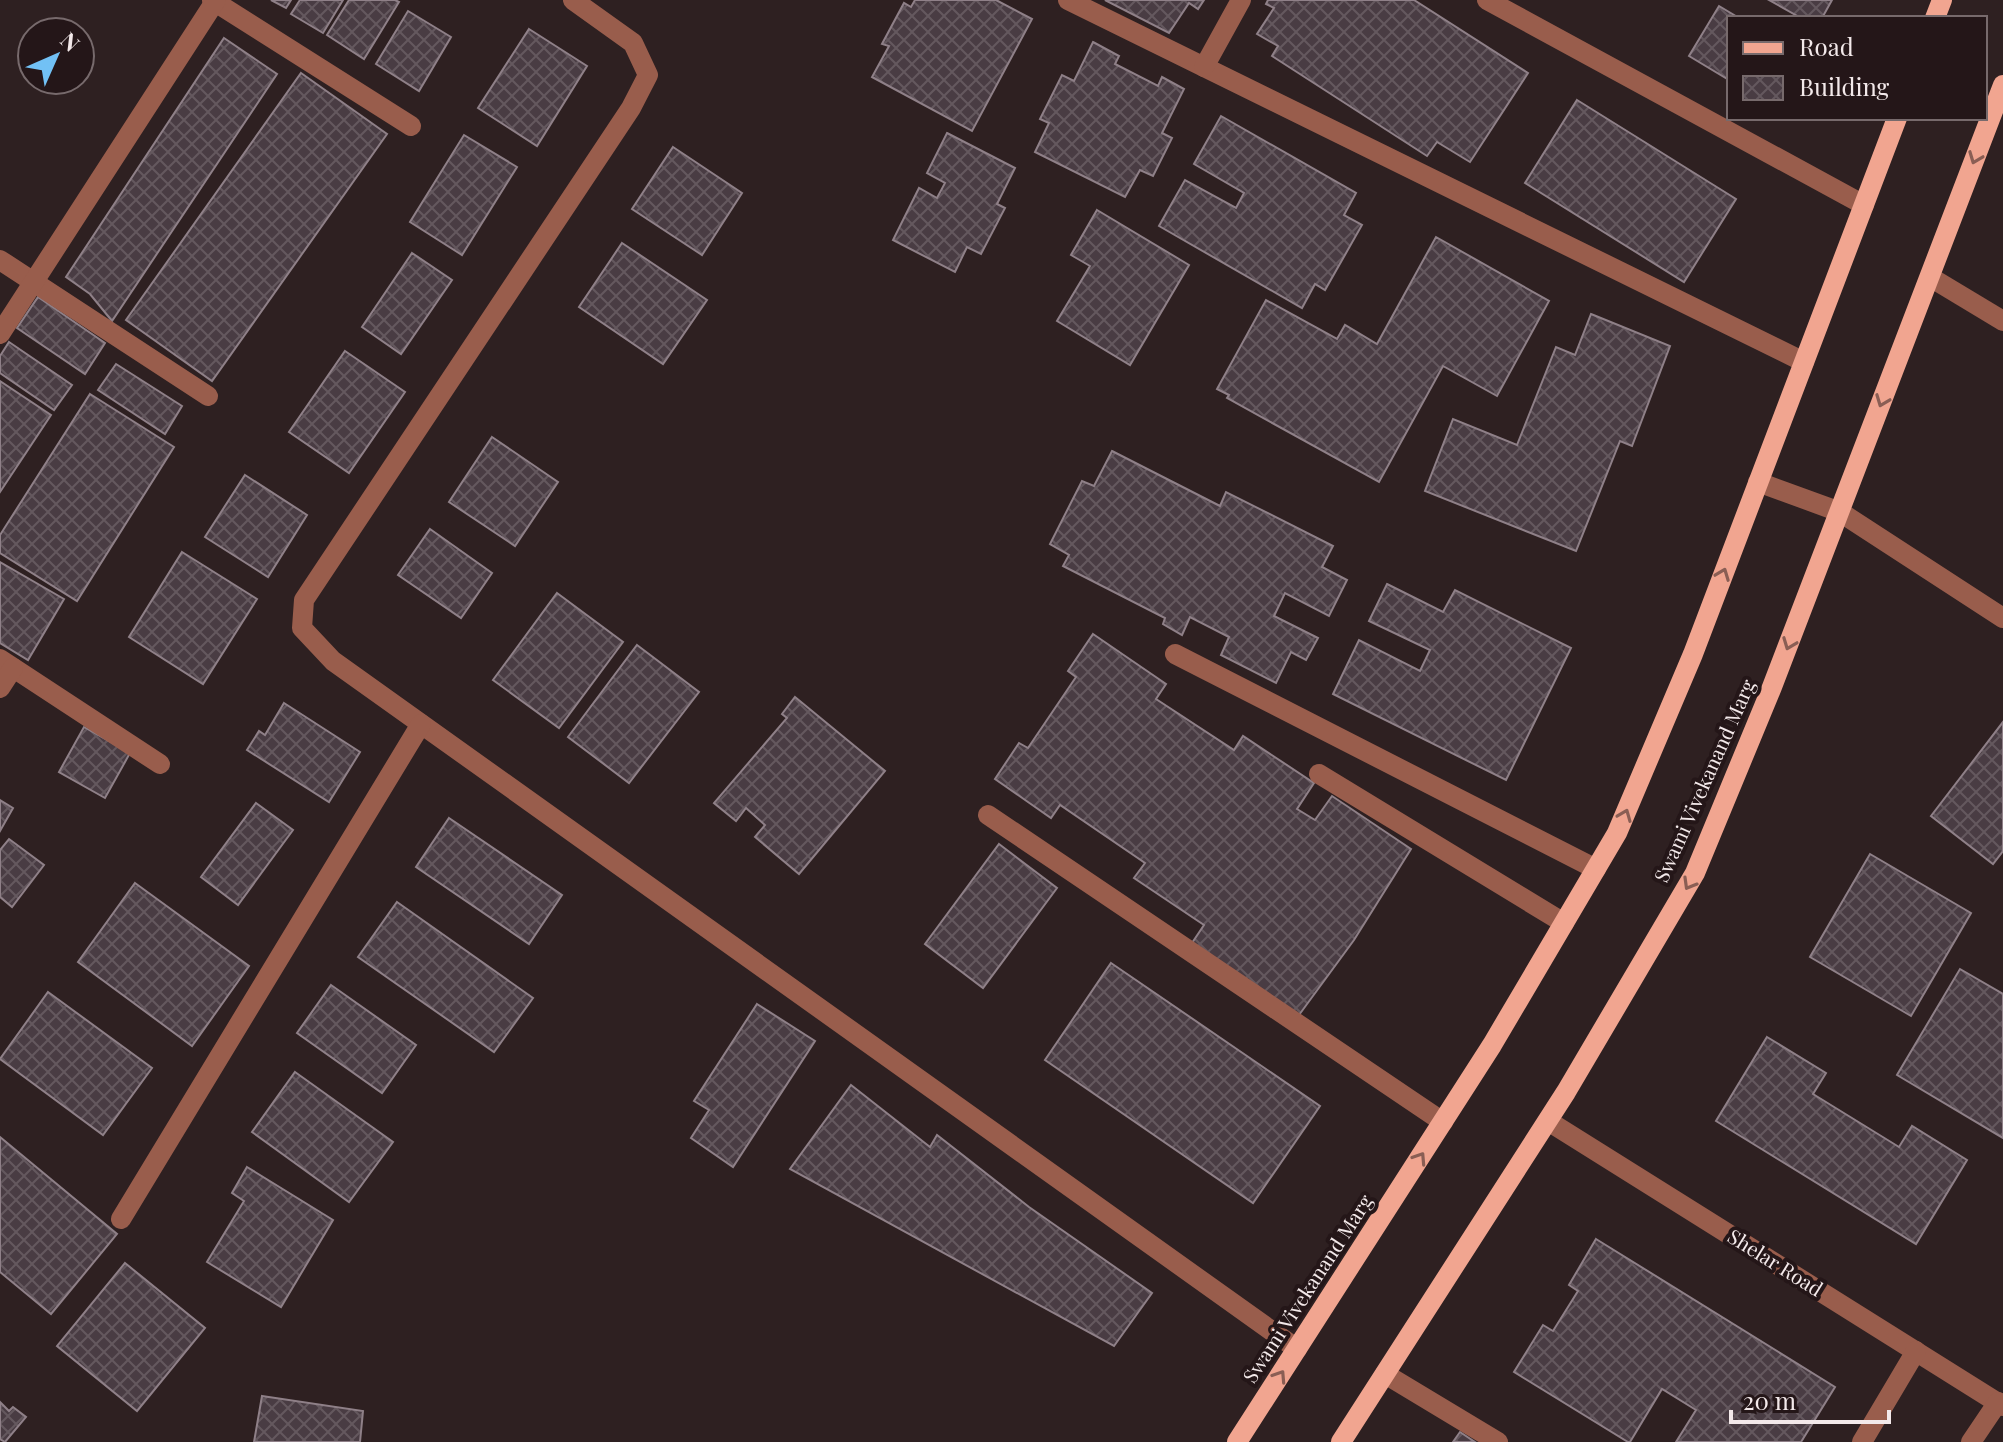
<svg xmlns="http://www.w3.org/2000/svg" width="2003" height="1442" font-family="'Playfair Display',serif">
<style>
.building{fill:url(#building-cross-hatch);stroke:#8f8088;stroke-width:2}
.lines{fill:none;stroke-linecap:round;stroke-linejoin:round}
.minor{stroke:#995d4c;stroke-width:20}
.major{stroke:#f1a590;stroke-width:20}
.oneway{stroke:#8a5e54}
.labels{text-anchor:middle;stroke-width:8;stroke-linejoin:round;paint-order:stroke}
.street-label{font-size:20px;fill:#f3e9ea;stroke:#241618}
</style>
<defs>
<pattern id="building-cross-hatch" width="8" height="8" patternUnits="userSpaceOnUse" patternTransform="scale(2)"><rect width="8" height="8" fill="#493c43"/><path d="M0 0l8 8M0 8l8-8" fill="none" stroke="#64585e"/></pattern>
</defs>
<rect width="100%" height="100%" fill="#2e2021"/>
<g class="building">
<polygon points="271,0 291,0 286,8"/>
<polygon points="300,0 343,0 323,33 291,14"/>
<polygon points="349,0 395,0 399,2 364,59 327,35"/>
<polygon points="915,0 996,0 1032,19 972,131 872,77 889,46 882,44 904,3 911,7"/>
<polygon points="1105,0 1204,0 1198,9 1189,3 1169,33"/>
<polygon points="1268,0 1414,0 1528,73 1470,162 1437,142 1427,156 1272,56 1278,46 1257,34 1274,8 1266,4"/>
<polygon points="1769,0 1832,0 1822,18 1801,18"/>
<polygon points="1719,6 1739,18 1729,18 1729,80 1689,56"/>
<polygon points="408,11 451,37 419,91 376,64"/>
<polygon points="529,29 587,66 537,146 478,108"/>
<polygon points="224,38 277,74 112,321 90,294 66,277"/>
<polygon points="1093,42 1119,56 1115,64 1158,86 1162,77 1184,89 1162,133 1172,138 1153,176 1140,170 1125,197 1035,152 1049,123 1040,119 1062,75 1074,81"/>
<polygon points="301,73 387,134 212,381 126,320"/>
<polygon points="1577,100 1736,199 1684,282 1525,183"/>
<polygon points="1221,116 1356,193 1344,215 1362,225 1325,290 1315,284 1302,308 1159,226 1185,180 1236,208 1244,193 1194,164"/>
<polygon points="947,133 1015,168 997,204 1005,208 981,254 967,247 955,272 893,240 919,188 937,198 945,183 927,173"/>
<polygon points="464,135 517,167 462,255 410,222"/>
<polygon points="673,147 742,193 702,255 632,209"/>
<polygon points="1097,210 1189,265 1130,365 1057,321 1090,266 1071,255"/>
<polygon points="1436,237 1549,301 1497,396 1443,366 1379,482 1227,398 1229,395 1217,389 1266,300 1337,339 1345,325 1377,344"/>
<polygon points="622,243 707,300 663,364 579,307"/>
<polygon points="412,253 452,280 401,354 362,327"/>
<polygon points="38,297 105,343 85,374 17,328"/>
<polygon points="1591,314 1670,346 1632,446 1620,441 1576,551 1425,491 1453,419 1517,445 1556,347 1575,355"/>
<polygon points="9,342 72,385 54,410 0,373 0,356"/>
<polygon points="345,351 405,392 349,473 289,432"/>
<polygon points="116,364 182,406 165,434 98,390"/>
<polygon points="0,381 51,415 0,492"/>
<polygon points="90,394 174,447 77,601 0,553 0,535"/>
<polygon points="492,437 558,482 515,546 449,502"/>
<polygon points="1112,451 1220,506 1226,492 1333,546 1322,567 1347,580 1329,616 1285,593 1274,616 1318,638 1306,660 1291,652 1276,683 1221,655 1229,637 1190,617 1182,635 1163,624 1165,618 1063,566 1069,555 1050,544 1082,481 1094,486"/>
<polygon points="245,475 307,515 268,577 205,537"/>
<polygon points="430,529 492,573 461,618 398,575"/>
<polygon points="182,552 257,599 203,684 129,637"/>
<polygon points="0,562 64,599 28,660 0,643"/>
<polygon points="1387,584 1443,612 1455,590 1571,648 1506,780 1333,694 1359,640 1420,671 1430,650 1369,621"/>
<polygon points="557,593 623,642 559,728 493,680"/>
<polygon points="1093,634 1166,684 1156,699 1234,750 1243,736 1314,783 1297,809 1315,820 1332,796 1411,849 1354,940 1299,1015 1192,943 1204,925 1134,878 1145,863 1060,805 1051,818 995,779 1019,743 1028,748 1076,677 1068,671"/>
<polygon points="637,645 699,692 629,783 568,737"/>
<polygon points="795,697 885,771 799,874 755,837 765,825 746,808 736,821 714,803 787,718 782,714"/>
<polygon points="284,703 360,752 329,802 247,750 259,731 265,735"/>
<polygon points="2003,722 2003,851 1993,864 1931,816"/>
<polygon points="84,727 130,753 105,798 59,772"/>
<polygon points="0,800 13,808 0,831"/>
<polygon points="256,803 293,830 238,905 201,877"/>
<polygon points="449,818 562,895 529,944 416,867"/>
<polygon points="9,839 44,865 12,907 0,897 0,850"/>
<polygon points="999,844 1057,888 983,988 925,944"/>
<polygon points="1870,854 1971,913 1911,1016 1810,957"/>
<polygon points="135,883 249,966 192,1046 78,962"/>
<polygon points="397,902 533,998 494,1052 358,957"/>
<polygon points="1111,963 1320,1106 1253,1203 1045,1060"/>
<polygon points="1960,969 2003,994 2003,1138 1897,1075"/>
<polygon points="331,985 416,1045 382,1093 297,1033"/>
<polygon points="48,992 152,1068 103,1135 0,1059"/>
<polygon points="757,1004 815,1041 733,1167 691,1138 709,1110 694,1101"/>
<polygon points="1767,1037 1826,1073 1813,1094 1899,1147 1912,1126 1967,1160 1916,1244 1716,1121"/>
<polygon points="295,1072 393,1142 349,1202 252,1132"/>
<polygon points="851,1085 930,1147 937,1135 1029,1207 1152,1293 1114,1346 790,1169"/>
<polygon points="0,1137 117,1234 51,1314 0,1272"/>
<polygon points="247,1167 333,1220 281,1307 207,1262 244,1201 232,1193"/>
<polygon points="1596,1239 1835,1387 1801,1442 1676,1442 1696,1410 1662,1389 1630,1442 1628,1442 1514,1372 1543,1325 1553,1331 1578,1291 1569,1285"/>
<polygon points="125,1263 205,1328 137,1411 57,1346"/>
<polygon points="262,1396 363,1411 360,1442 254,1442"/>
<polygon points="0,1402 9,1411 13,1407 26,1417 5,1442 0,1439"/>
<polygon points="1460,1432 1475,1442 1453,1442"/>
</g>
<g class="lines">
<g class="minor">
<polyline points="212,0 411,126"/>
<polyline points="573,0 633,43 648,75 631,108 304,600 302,628 333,661 1297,1349"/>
<polyline points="1068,0 1804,362"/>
<polyline points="1487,0 1864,205"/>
<polyline points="1204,67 1241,0"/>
<polyline points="0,260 208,396"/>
<polyline points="1930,277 2003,321"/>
<polyline points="0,334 216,0"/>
<polyline points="1758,482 1840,512 2003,618"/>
<polyline points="1175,654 1596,869"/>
<polyline points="0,659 160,764"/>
<polyline points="0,688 13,668"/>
<polyline points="1319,774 1564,923"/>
<polyline points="988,815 1443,1122"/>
<polyline points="1548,1121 2003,1406"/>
<polyline points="121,1219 421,724"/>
<polyline points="1385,1374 1498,1442"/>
<polyline points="1862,1442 1916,1351"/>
<polyline points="1971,1442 1998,1402"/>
</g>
<g class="major">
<polyline points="1935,18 1942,0"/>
<polyline points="1237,1442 1492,1045 1617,833 1693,654 1897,118"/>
<polyline points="1341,1442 1566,1092 1695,873 1772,687 2003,85"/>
</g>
</g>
<defs><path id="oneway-chevron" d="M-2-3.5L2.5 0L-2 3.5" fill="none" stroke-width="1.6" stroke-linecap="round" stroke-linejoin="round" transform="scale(2)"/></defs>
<g class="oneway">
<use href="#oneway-chevron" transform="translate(1975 158) rotate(111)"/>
<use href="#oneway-chevron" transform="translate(1882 401) rotate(111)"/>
<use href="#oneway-chevron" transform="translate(1723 574) rotate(-69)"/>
<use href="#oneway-chevron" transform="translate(1789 644) rotate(111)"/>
<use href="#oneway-chevron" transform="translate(1625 815) rotate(-68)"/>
<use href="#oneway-chevron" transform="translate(1689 884) rotate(120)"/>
<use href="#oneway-chevron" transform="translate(1420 1158) rotate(-57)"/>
<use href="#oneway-chevron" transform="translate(1280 1376) rotate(-57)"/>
</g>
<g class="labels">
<g class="street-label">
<text transform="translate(1705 781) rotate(-66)" y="7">Swami Vivekanand Marg</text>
<text transform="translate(1775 1263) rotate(32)" y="7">Shelar Road</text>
<text transform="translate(1308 1289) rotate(-57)" y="7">Swami Vivekanand Marg</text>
</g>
</g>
<rect x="1727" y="16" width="260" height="104" fill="#241618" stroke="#776a6c" stroke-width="2"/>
<rect x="1743" y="42" width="40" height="12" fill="#f1a590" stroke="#776a6c" stroke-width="2"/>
<text x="1799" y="56" font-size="24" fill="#f3e9ea">Road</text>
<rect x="1743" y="76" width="40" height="24" fill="url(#building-cross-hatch)" stroke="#776a6c" stroke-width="2"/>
<text x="1799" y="96" font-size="24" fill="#f3e9ea">Building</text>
<g transform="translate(56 56) rotate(45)"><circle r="38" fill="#241618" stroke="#776a6c" stroke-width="2"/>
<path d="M0-6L14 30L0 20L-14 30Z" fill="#72c1f5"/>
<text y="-12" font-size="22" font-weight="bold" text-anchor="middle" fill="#f3e9ea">N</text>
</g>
<path d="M1731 1410v12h158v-12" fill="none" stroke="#f3e9ea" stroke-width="4"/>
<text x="1743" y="1410" font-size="24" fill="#f3e9ea" stroke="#241618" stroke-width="6" paint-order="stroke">20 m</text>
</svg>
